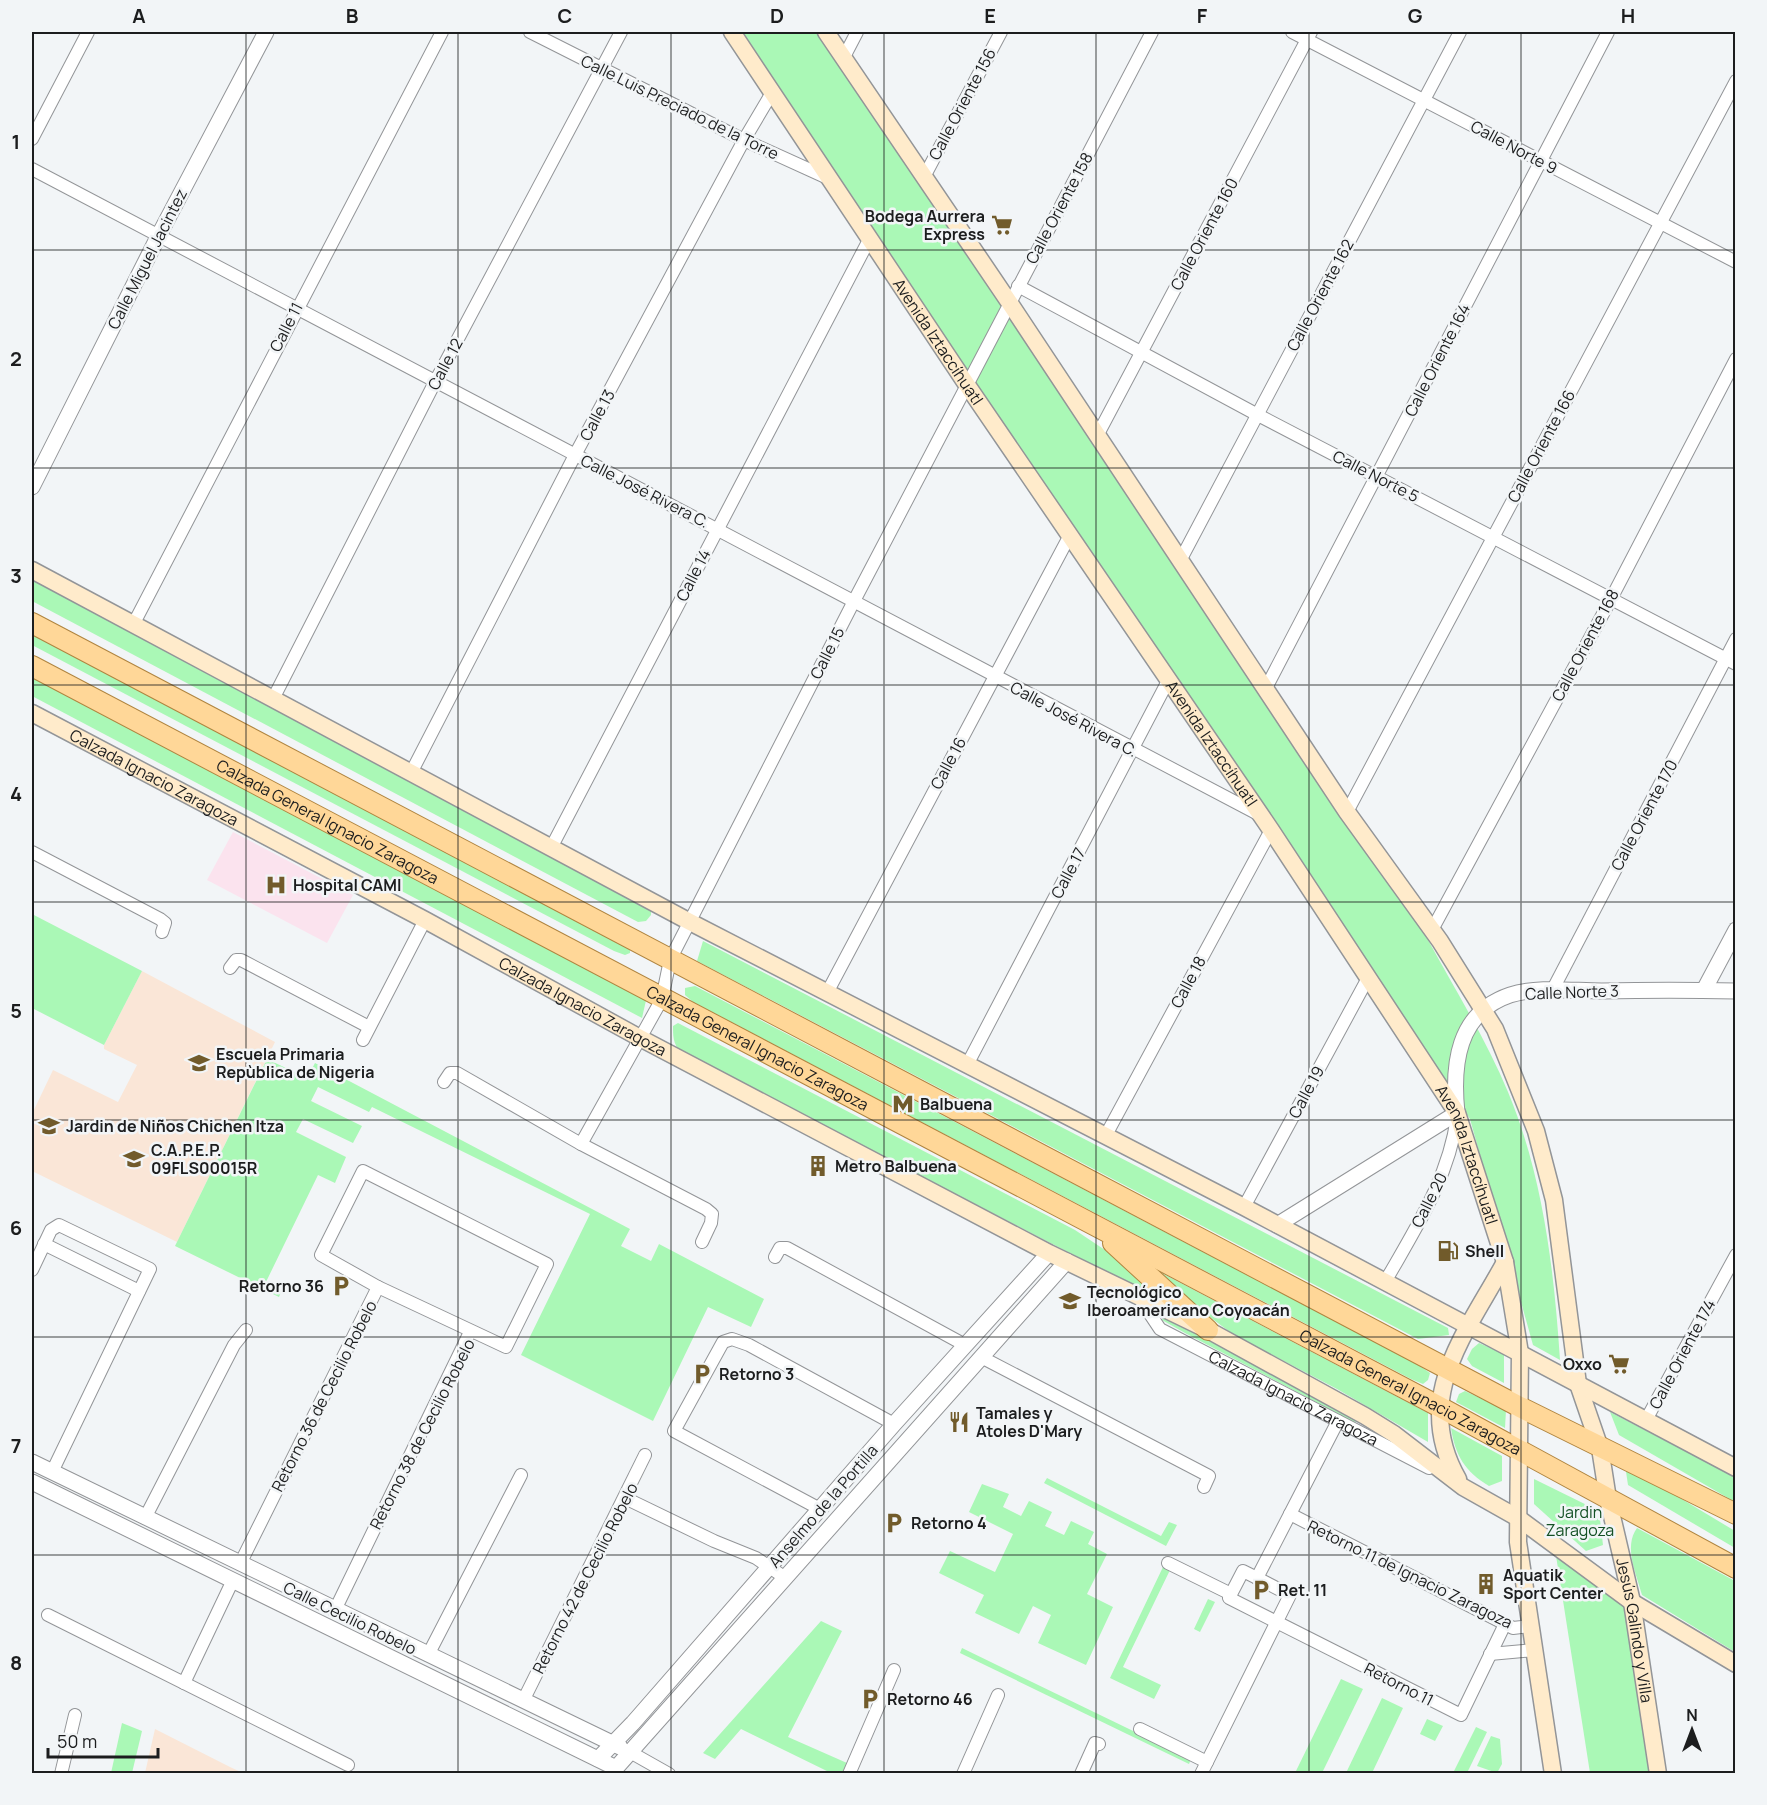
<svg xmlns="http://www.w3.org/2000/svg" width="1767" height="1805" font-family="Manrope,sans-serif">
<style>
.education{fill:#fae6d7}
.medical{fill:#fbe3ee}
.green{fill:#aaf8b6}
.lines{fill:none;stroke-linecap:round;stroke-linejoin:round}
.minor-casing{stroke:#939598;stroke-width:14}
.tertiary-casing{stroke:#939598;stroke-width:17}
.secondary-casing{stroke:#939598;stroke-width:19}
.primary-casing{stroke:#b08540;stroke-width:22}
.minor{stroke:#fff;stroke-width:12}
.tertiary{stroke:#fff;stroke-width:15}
.secondary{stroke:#ffebcb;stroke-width:16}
.primary{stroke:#ffd798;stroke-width:20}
.grid{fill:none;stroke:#1c1d1e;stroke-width:1.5;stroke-opacity:0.55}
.labels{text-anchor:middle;stroke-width:5;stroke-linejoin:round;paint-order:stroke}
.street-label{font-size:16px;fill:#1c1d1e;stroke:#f2f5f7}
.poi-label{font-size:16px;font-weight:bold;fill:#1c1d1e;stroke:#f2f5f7;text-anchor:start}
.park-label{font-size:16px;fill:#135024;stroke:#f2f5f7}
.neatline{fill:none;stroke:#1c1d1e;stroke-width:2}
.grid-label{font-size:20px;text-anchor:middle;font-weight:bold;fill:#1c1d1e}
</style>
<rect width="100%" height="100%" fill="#f2f5f7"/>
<g class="education">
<polygon points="142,971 275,1042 177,1242 32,1171 32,1114 53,1070 118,1102 137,1065 104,1049 104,1045"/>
<polygon points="155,1729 230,1767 243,1773 145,1773"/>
</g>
<polygon class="medical" points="233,832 353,895 327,943 207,880"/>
<g class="green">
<path d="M738 32H820L1427 938C1454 988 1486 1039 1508 1092 1543 1176 1554 1269 1560 1360L1533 1345 1470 1119Z"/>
<polygon points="32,579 644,902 651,908 651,915 646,921 638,922 32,601"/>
<polygon points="32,626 630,945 630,953 625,955 614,951 32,645"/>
<polygon points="32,667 647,996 642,1018 32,696"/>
<polygon points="32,914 142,971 104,1045 32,1008"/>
<polygon points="703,941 1448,1328 1449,1335 1418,1339 697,961"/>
<polygon points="695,986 1417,1364 1430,1373 1428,1380 1423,1384 1411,1379 693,1002 685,995 685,988"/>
<path d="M678 1023 1075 1230 1105 1250 1163 1301 680 1052C673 1043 673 1036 673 1026Z"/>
<polygon points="267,1059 307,1078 315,1063 630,1229 621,1246 651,1261 659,1244 764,1299 751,1327 708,1307 653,1421 521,1355 590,1214 372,1107 369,1112 318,1087 311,1101 362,1126 353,1143 303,1119 296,1132 346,1157 335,1183 318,1175 265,1284 281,1292 279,1297 175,1246"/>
<polygon points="1154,1269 1428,1413 1428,1442 1337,1389 1234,1335 1195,1306"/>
<polygon points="1164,1316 1355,1417 1359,1421 1354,1422 1185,1333 1162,1320"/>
<polygon points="1479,1343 1504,1354 1504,1383 1472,1366 1467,1359 1472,1349"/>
<polygon points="1465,1391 1506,1410 1505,1428 1456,1402 1459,1394"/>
<polygon points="1610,1412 1735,1477 1735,1502 1619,1435"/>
<path d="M1451 1428 1502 1456V1481L1489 1486C1465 1472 1455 1455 1451 1428Z"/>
<polygon points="1625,1465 1735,1531 1735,1548 1628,1485"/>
<polygon points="1047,1478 1161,1536 1169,1522 1177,1525 1166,1546 1044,1483"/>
<polygon points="1534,1479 1599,1511 1603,1545 1586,1551 1534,1504"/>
<polygon points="982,1484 1009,1494 1003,1507 1021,1516 1029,1501 1052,1512 1045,1526 1064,1535 1071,1521 1094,1532 1088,1544 1107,1554 1087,1594 1113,1607 1086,1665 1038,1643 1051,1615 1033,1606 1019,1634 975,1613 984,1595 939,1573 950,1551 995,1572 1013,1534 969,1512"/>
<path d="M1637 1528 1735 1581V1652L1642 1595C1637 1575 1623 1547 1637 1528Z"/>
<polygon points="1554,1543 1626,1592 1654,1773 1590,1773"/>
<polygon points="1163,1567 1170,1570 1123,1667 1161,1685 1154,1699 1110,1678"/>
<polygon points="1208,1599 1215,1602 1200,1632 1194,1629"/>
<polygon points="821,1621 842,1631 788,1737 847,1763 842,1773 831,1773 741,1729 715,1759 703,1753"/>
<polygon points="962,1648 1191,1759 1189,1764 960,1653"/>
<polygon points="1341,1679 1363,1689 1322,1773 1295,1773"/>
<polygon points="1382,1698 1403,1708 1372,1773 1346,1773"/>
<polygon points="1427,1719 1443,1726 1435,1741 1420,1734"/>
<polygon points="122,1723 142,1731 132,1773 111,1773"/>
<polygon points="1476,1727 1487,1732 1467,1773 1453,1773"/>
<polygon points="1491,1736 1500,1739 1502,1764 1497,1773 1477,1766"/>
</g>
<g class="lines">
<defs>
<g id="minor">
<polyline points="530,32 744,140 830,179"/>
<polyline points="1292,32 1736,262"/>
<polyline points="844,57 857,32"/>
<polyline points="32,139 88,32"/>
<polyline points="32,169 1258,814"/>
<polyline points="924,177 1001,32"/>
<polyline points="1018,286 1256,414 1736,664"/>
<polyline points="1097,436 1311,32"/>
<polyline points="1181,559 1460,32"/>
<polyline points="133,625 442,32"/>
<polyline points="1266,688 1608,32"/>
<polyline points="273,699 435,382 621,32"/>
<polyline points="411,773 575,455 744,140 773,91"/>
<polyline points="1347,812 1736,81"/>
<polyline points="551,848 870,238"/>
<polyline points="32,852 160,919 165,923 162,932"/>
<polyline points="1432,930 1611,599 1736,359"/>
<polyline points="230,968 236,960 241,960 369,1027"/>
<polyline points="828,991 1070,535"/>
<polyline points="1552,991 1736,639"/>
<polyline points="363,1040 425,920"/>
<polyline points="967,1065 1168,681"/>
<polyline points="444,1082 450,1073 457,1073 581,1144 706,1209 712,1214 711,1223 702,1242"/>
<polyline points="1106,1135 1271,830"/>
<polyline points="581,1144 662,999 670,960 854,601 1152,32"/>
<polygon points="363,1171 547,1264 506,1347 378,1287 321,1255"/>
<polyline points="1244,1207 1368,978"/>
<polyline points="44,1244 139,1291"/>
<polyline points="775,1257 780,1248 787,1248 965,1345"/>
<polyline points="32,1270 51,1230 59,1225 150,1269 52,1472"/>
<path d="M1385 1282C1415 1229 1449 1178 1457 1117"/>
<path id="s1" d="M1138 1296 1160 1329 1429 1468"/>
<polyline points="981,1357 1209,1476 1204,1487"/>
<polyline points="1646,1420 1736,1255"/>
<polyline points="625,1498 714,1541 756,1558 784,1577"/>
<polyline points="820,1509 674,1431 723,1342 732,1339 749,1345 894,1424"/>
<polyline points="1290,1514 1513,1628 1531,1626"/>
<polyline points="145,1518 234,1345 246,1330"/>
<polyline points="1168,1563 1231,1594"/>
<polyline points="240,1564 378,1287"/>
<polyline points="1257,1578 1243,1571 1229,1598 1461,1715 1505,1624"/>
<polyline points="335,1610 470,1332"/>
<polyline points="48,1615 348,1765"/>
<polyline points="1490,1654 1534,1650"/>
<polyline points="428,1655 521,1475"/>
<polyline points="184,1683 233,1580"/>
<polyline points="523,1701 645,1455"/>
<polyline points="1140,1729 1207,1762"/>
<polyline points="630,1752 669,1774"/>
<polyline points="61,1774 75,1715"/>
<polyline points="849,1774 894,1670"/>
<polyline points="963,1774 998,1695"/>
<polyline points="1081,1774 1095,1743 1099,1744"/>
<polyline points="1201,1774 1290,1595 1257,1578 1338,1421"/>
</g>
<g id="tertiary">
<polyline points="32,487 159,235 266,32"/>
<polyline points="1704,990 1736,930"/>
<path d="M1277 1225 1457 1113C1452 1065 1457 1013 1510 995 1538 986 1573 991 1602 991 1647 990 1691 990 1736 991"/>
<polyline points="32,1462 620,1747"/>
<polyline points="32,1482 616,1768 1067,1261"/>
<polyline points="598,1759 633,1723 894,1424 1049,1253"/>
</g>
<g id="secondary">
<path id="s2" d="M732 32 967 385 1271 830 1457 1113 1505 1262 1520 1353 1518 1542 1553 1774"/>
<path id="s3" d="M826 32 1009 302 1347 812 1440 941 1495 1029 1536 1131 1554 1200 1578 1384 1600 1448 1608 1499 1632 1602 1658 1774"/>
<polyline points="32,570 690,922 1244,1207 1736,1468"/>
<path id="s4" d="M32 713 425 920 640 1038 1049 1253 1208 1330 1365 1416 1394 1434 1463 1487 1518 1518 1632 1602 1736 1664"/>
<path d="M1458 1479C1411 1397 1466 1334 1505 1262"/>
</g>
<g id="primary">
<polyline points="32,623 1520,1407 1736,1514"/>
<path id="s5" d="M32 666 1438 1406 1736 1568"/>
<polyline points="1113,1243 1208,1330"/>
</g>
</defs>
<use href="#minor" class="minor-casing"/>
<use href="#tertiary" class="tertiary-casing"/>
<use href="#secondary" class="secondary-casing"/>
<use href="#primary" class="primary-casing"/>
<use href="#minor" class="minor"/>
<use href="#tertiary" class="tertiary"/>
<use href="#secondary" class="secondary"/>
<use href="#primary" class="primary"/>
</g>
<path class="grid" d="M246 32V1774M458 32V1774M671 32V1774M884 32V1774M1096 32V1774M1309 32V1774M1521 32V1774M32 250H1736M32 468H1736M32 685H1736M32 902H1736M32 1120H1736M32 1337H1736M32 1555H1736"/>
<defs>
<symbol id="supermarket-bare" viewBox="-9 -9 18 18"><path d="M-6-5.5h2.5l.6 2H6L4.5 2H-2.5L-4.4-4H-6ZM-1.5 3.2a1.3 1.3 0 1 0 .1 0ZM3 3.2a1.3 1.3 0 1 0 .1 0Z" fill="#715b2b" stroke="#f2f5f7" stroke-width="2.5" paint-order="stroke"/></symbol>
<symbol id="hospital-bare" viewBox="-9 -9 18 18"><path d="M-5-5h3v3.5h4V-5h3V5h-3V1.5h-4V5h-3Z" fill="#715b2b" stroke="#f2f5f7" stroke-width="2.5" paint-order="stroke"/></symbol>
<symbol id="school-bare" viewBox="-9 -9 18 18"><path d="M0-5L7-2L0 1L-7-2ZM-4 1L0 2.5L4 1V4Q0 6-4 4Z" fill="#715b2b" stroke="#f2f5f7" stroke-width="2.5" paint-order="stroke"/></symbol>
<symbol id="metro-bare" viewBox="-9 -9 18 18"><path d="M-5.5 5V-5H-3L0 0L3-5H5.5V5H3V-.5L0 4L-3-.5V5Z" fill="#715b2b" stroke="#f2f5f7" stroke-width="2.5" paint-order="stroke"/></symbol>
<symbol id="building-bare" viewBox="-9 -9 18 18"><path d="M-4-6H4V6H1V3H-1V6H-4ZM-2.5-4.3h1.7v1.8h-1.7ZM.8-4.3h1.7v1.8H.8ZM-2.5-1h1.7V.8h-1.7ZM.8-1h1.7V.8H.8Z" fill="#715b2b" stroke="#f2f5f7" stroke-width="2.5" paint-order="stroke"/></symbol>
<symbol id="fuel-bare" viewBox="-9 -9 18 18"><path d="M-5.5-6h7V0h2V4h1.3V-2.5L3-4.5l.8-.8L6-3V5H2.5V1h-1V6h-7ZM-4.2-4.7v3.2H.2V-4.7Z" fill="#715b2b" stroke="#f2f5f7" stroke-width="2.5" paint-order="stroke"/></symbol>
<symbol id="parking-bare" viewBox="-9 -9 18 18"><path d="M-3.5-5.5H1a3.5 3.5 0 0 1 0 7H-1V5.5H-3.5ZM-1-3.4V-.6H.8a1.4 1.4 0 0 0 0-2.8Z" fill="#715b2b" stroke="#f2f5f7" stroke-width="2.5" paint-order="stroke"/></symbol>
<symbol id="university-bare" viewBox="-9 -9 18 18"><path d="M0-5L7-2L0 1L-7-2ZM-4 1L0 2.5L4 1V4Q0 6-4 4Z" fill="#715b2b" stroke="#f2f5f7" stroke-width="2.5" paint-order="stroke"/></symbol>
<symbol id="restaurant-bare" viewBox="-9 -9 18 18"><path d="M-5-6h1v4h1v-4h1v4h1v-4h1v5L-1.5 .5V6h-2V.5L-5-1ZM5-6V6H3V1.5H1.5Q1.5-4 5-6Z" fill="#715b2b" stroke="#f2f5f7" stroke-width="2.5" paint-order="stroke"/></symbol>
</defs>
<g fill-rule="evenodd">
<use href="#supermarket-bare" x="987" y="210" width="30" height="30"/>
<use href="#hospital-bare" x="261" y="870" width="30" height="30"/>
<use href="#school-bare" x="184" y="1048" width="30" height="30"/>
<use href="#metro-bare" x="888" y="1089" width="30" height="30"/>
<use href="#school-bare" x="34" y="1111" width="30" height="30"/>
<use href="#school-bare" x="119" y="1144" width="30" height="30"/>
<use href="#building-bare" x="803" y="1151" width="30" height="30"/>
<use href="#fuel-bare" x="1433" y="1236" width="30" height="30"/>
<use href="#parking-bare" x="326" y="1271" width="30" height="30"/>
<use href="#university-bare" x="1055" y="1286" width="30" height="30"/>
<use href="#supermarket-bare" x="1604" y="1349" width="30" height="30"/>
<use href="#parking-bare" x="687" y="1359" width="30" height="30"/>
<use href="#restaurant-bare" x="944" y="1407" width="30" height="30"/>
<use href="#parking-bare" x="879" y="1508" width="30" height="30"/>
<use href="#building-bare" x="1471" y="1569" width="30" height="30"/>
<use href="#parking-bare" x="1246" y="1575" width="30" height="30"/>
<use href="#parking-bare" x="855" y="1684" width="30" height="30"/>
</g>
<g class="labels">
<g class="street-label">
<text transform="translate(962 104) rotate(-62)" y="6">Calle Oriente 156</text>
<text transform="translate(680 107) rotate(26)" y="6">Calle Luis Preciado de la Torre</text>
<text transform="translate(1514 147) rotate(28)" y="6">Calle Norte 9</text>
<text transform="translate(1059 208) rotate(-62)" y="6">Calle Oriente 158</text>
<text transform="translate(1204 234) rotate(-62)" y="6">Calle Oriente 160</text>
<text transform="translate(147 259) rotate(-63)" y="6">Calle Miguel Jacintez</text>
<text transform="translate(1320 295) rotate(-62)" y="6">Calle Oriente 162</text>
<text transform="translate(286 327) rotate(-63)" y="6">Calle 11</text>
<text dy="6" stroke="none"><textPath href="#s2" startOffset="372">Avenida Iztaccíhuatl</textPath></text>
<text transform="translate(1437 360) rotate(-63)" y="6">Calle Oriente 164</text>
<text transform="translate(445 364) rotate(-62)" y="6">Calle 12</text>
<text transform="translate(597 415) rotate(-62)" y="6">Calle 13</text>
<text transform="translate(1541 446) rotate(-62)" y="6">Calle Oriente 166</text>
<text transform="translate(1376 476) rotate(27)" y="6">Calle Norte 5</text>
<text transform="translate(645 491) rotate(27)" y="6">Calle José Rivera C.</text>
<text transform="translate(693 575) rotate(-63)" y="6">Calle 14</text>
<text transform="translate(1585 645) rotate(-62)" y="6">Calle Oriente 168</text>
<text transform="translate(827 653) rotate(-63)" y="6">Calle 15</text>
<text transform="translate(1074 719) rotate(28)" y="6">Calle José Rivera C.</text>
<text dy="6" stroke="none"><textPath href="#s2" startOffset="858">Avenida Iztaccíhuatl</textPath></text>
<text transform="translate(948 763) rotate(-62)" y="6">Calle 16</text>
<text dy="6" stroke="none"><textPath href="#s4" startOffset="138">Calzada Ignacio Zaragoza</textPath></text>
<text transform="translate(1644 815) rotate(-62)" y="6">Calle Oriente 170</text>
<text dy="6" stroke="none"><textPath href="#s5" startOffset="334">Calzada General Ignacio Zaragoza</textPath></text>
<text transform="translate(1068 873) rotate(-62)" y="6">Calle 17</text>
<text transform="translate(1188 982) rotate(-62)" y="6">Calle 18</text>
<text transform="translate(1572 992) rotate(-2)" y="6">Calle Norte 3</text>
<text dy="6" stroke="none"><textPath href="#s4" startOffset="624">Calzada Ignacio Zaragoza</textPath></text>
<text dy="6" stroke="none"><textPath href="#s5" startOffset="820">Calzada General Ignacio Zaragoza</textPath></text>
<text transform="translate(1306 1092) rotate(-62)" y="6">Calle 19</text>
<text dy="6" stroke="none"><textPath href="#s2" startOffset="1344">Avenida Iztaccíhuatl</textPath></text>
<text transform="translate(1429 1200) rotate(-63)" y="6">Calle 20</text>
<text transform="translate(1682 1354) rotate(-62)" y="6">Calle Oriente 174</text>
<text dy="6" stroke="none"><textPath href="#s5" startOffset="1558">Calzada General Ignacio Zaragoza</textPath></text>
<text transform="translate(324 1396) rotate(-63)" y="6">Retorno 36 de Cecilio Robelo</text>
<text dy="6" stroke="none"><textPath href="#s1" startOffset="190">Calzada Ignacio Zaragoza</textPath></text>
<text transform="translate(422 1434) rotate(-63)" y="6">Retorno 38 de Cecilio Robelo</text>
<text transform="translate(823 1506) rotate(-49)" y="6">Anselmo de la Portilla</text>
<text transform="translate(1410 1574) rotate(26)" y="6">Retorno 11 de Ignacio Zaragoza</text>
<text transform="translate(585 1578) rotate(-63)" y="6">Retorno 42 de Cecilio Robelo</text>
<text transform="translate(350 1618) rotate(26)" y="6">Calle Cecilio Robelo</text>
<text dy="6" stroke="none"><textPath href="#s3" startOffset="1821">Jesús Galindo y Villa</textPath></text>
<text transform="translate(1399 1684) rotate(27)" y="6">Retorno 11</text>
</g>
<g class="poi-label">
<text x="985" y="222" text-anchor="end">Bodega Aurrera<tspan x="985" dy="18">Express</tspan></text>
<text x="293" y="891">Hospital CAMI</text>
<text x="216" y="1060">Escuela Primaria<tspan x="216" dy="18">Repùblica de Nigeria</tspan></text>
<text x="920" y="1110">Balbuena</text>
<text x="66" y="1132">Jardin de Niños Chichen Itza</text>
<text x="151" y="1156">C.A.P.E.P.<tspan x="151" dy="18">09FLS00015R</tspan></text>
<text x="835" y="1172">Metro Balbuena</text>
<text x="1465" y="1257">Shell</text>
<text x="324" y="1292" text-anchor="end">Retorno 36</text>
<text x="1087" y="1298">Tecnológico<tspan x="1087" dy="18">Iberoamericano Coyoacán</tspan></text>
<text x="1602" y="1370" text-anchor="end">Oxxo</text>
<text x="719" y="1380">Retorno 3</text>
<text x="976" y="1419">Tamales y<tspan x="976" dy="18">Atoles D'Mary</tspan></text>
<text x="911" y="1529">Retorno 4</text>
<text x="1503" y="1581">Aquatik<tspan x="1503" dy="18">Sport Center</tspan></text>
<text x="1278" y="1596">Ret. 11</text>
<text x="887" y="1705">Retorno 46</text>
</g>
<g class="park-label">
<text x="1580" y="1518">Jardin<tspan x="1580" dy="18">Zaragoza</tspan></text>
</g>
</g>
<rect width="1767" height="1805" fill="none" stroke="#f2f5f7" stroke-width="66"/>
<g transform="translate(1692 1730)" stroke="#f2f5f7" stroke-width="4.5" paint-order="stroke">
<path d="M0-4.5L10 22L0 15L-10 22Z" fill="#1c1d1e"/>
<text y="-9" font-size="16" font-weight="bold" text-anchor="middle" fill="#1c1d1e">N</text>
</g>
<path d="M48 1748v9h110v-9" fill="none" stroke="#1c1d1e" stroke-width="3"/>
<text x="57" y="1748" font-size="18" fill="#1c1d1e" stroke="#f2f5f7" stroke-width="4.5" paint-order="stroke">50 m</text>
<rect x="33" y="33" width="1701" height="1739" class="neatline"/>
<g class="grid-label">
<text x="139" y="23">A</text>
<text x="352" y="23">B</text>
<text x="565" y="23">C</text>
<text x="777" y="23">D</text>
<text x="990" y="23">E</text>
<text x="1202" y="23">F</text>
<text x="1415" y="23">G</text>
<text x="1628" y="23">H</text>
<text x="16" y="149">1</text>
<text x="16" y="366">2</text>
<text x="16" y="583">3</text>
<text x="16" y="801">4</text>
<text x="16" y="1018">5</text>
<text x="16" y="1235">6</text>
<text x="16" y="1453">7</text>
<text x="16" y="1670">8</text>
</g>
</svg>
